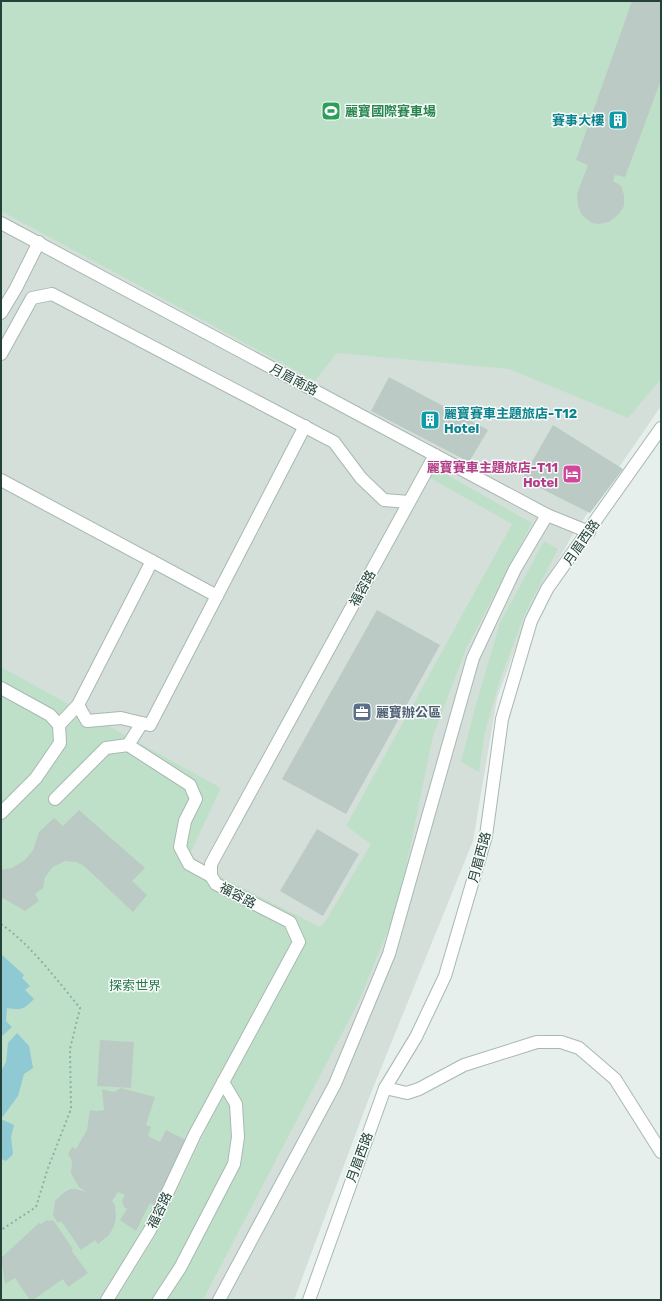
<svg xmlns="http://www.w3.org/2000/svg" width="662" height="1301" font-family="Rubik,'Noto Sans TC',sans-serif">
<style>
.built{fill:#d4dfda}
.green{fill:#bfe0c8}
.water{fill:#8ec9d4}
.building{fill:#bbcac4}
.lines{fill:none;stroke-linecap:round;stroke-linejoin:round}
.minor-casing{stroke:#a8b8b2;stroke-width:14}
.path{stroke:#86b3a5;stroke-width:2;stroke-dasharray:2 3;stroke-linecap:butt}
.minor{stroke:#fff;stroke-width:12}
.labels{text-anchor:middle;stroke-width:3;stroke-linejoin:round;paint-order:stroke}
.leisure-label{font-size:13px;font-weight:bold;fill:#27864d;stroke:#f7fbf9;text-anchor:start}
.culture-label{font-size:13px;font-weight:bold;fill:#0d838f;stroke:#f7fbf9;text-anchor:end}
.street-label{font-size:13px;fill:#24423a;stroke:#f7fbf9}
.hotel-label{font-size:13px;font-weight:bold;fill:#b23c85;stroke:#f7fbf9;text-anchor:end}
.service-label{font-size:13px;font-weight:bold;fill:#4e5e75;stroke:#f7fbf9;text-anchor:start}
.park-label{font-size:13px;fill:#2d7a4b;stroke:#f7fbf9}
</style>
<rect width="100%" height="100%" fill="#e6efeb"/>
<polygon class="built" points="4,1 661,1 661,406 572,536 530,609 497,698 473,841 369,1098 294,1300 1,1300 1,3"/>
<g class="green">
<polygon points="5,1 661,1 661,379 628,418 509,369 337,353 315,381 1,211 1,4"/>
<polygon points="435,468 532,523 466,649 433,736 398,906 359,1001 203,1300 115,1300 153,1240 209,1123 99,1300 1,1300 1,667 221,788 187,860 320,927 325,922 371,844 346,826 512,524 430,478"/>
<polygon points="544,541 558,549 524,616 501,677 485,732 479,772 461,762 476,704 500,623"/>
</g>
<g class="water">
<path d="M1 954 24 975 22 978 30 986 25 990 34 999C23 1010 22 1010 7 1008L6 1021 12 1027 1 1037Z"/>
<polygon points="17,1033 29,1046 33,1068 24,1074 18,1096 1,1119 14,1125 11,1137 13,1154 6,1161 1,1159 1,1071 6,1062 8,1043"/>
</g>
<g class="building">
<polygon points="632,1 661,1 661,80 625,177 615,175 613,181 621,186 624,195 624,206 619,214 609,222 599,224 592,223 582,215 578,206 577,194 588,165 576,160"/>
<polygon points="389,377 488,430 469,462 371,411"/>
<polygon points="553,425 623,469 590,513 522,479"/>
<polygon points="377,610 440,645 346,814 282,779"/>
<polygon points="79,810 145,868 132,881 147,895 133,912 84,866 76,862 65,861 53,867 45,877 43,888 35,894 39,901 25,911 1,897 1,870 12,868 25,860 33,850 39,832 54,818 63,826"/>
<polygon points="317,829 359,854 323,916 280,891"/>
<polygon points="100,1040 134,1042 131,1088 97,1086"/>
<polygon points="121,1088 155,1097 146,1125 151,1127 148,1136 160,1142 166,1130 190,1142 155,1205 150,1203 136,1231 120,1220 127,1209 124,1207 122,1200 125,1195 118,1192 112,1201 115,1205 116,1218 114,1226 109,1235 98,1244 95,1240 81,1250 61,1221 58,1223 53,1215 55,1201 62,1194 70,1189 76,1189 86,1192 79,1187 74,1179 71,1173 72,1161 68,1154 72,1147 76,1149 87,1130 90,1110 97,1111 104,1110 102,1089 114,1092"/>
<polygon points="47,1220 50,1221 53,1220 73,1249 71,1250 88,1273 68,1287 63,1279 33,1300 30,1300 15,1278 5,1284 1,1258 39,1223 41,1224"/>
</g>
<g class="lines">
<defs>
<g id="minor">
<polyline points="1,223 547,515 589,532"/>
<polyline points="1,313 16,288 39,242"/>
<polyline points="1,354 32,298 52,294 334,442 361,478 384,500 409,502"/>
<polyline points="1,480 217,596"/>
<polyline points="1,688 50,715 59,725 60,743 36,778 1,813"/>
<polyline points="78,705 152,561"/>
<polyline points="59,725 78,705 87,721 121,718 150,725 305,426"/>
<polyline points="128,745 142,723"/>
<polyline points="55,799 106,748 128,745 190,785 196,799 185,821 180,847 189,864 211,876"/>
<polyline points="385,1088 407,1093 419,1089 464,1065 537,1042 561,1042 579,1048 615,1079 661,1152"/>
<polyline points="107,1300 150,1230 195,1134 299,942 290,922 216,884 211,876 211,864 435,455"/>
<polyline points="159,1300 180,1268 234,1164 238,1137 236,1104 223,1082"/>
<polyline points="219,1300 335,1084 389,954 473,658 515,569 547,515"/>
<polyline points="309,1300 385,1088 416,1037 445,976 486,836 502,719 531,621 547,589 661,428"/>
</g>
</defs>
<use href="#minor" class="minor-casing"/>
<path class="path" d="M1 924C31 945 57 980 80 1008L70 1049 71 1109 48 1168 36 1207 1 1230"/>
<use href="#minor" class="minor"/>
</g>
<defs>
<symbol id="stadium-square" viewBox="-11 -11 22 22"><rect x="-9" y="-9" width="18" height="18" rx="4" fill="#2e9e5b" stroke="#f7fbf9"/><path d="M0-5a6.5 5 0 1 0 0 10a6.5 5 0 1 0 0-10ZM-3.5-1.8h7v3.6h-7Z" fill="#fff"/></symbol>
<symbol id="building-square" viewBox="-11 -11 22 22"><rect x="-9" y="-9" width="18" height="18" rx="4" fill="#0f9aa8" stroke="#f7fbf9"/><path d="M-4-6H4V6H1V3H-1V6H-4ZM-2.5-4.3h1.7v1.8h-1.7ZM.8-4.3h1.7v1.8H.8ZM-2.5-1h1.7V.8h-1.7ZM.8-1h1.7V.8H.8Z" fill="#fff"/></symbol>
<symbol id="hotel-square" viewBox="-11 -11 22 22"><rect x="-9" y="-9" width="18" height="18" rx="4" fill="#d1479c" stroke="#f7fbf9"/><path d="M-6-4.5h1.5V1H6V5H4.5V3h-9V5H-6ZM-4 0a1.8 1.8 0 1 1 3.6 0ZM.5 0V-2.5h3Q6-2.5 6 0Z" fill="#fff"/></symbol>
<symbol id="office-square" viewBox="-11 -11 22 22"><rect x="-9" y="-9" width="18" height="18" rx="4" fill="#5c6f8a" stroke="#f7fbf9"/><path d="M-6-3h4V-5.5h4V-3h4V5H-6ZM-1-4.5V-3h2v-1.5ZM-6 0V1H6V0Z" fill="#fff"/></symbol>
</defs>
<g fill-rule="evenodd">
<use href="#stadium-square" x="320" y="100" width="22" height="22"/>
<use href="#building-square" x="607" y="109" width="22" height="22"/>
<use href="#building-square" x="419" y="409" width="22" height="22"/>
<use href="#hotel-square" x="561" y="463" width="22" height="22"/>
<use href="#office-square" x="351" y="701" width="22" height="22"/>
</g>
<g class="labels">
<g class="leisure-label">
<text x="345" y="116">麗寶國際賽車場</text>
</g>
<g class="culture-label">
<text x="604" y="125">賽事大樓</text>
<text x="444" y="418" text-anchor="start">麗寶賽車主題旅店-T12<tspan x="444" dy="15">Hotel</tspan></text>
</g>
<g class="street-label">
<text transform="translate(294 379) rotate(28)" y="5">月眉南路</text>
<text transform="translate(581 542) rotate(-55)" y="5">月眉西路</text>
<text transform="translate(362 588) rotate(-61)" y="5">福容路</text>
<text transform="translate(479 857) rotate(-75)" y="5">月眉西路</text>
<text transform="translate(238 895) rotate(28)" y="5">福容路</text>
<text transform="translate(359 1157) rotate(-70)" y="5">月眉西路</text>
<text transform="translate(159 1210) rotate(-64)" y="5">福容路</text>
</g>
<g class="hotel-label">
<text x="558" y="472">麗寶賽車主題旅店-T11<tspan x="558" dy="15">Hotel</tspan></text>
</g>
<g class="service-label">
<text x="376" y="717">麗寶辦公區</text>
</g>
<g class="park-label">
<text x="135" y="990">探索世界</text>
</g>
</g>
<rect width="662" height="1301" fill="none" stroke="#24423a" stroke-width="4"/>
</svg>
